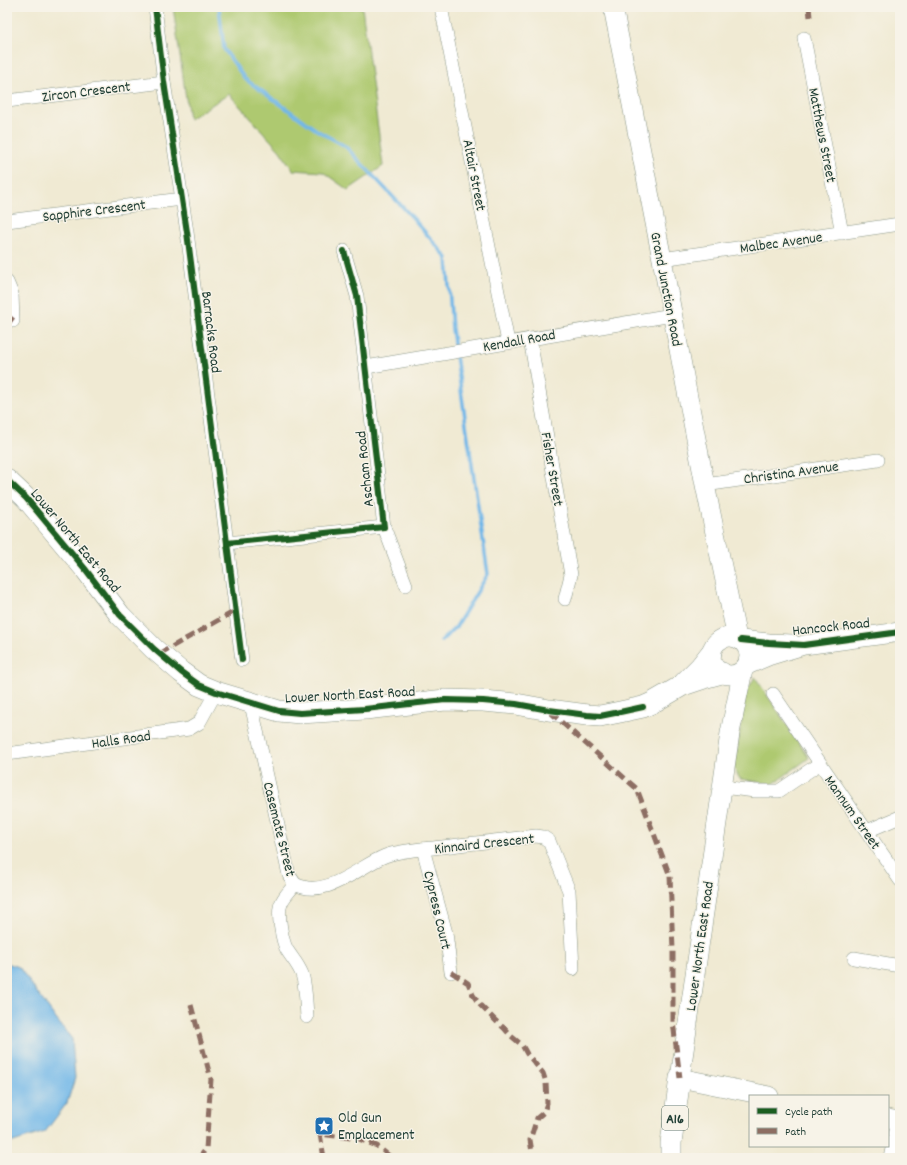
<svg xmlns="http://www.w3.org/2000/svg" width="907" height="1165" font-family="Dekko,sans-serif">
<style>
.green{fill:#aec96f;stroke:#668352}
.water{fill:#71b7e8;stroke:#487a8e}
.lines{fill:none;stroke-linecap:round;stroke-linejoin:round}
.stream{stroke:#71b7e8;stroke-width:3.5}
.street-casing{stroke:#889484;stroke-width:14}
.secondary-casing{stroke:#889484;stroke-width:20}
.primary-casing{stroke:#889484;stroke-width:22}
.street{stroke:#fff;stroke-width:13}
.secondary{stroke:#fff;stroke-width:19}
.primary{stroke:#fff;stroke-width:21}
.quiet{stroke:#8d6e63;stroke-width:5;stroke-dasharray:10 5;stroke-linecap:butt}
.cycleway-casing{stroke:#f7f3e8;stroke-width:8}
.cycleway{stroke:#1b5e20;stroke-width:6}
.labels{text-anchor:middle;stroke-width:3;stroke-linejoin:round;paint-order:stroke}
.shield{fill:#f7f3e8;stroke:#60746a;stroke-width:1}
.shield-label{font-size:14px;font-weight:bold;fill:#1f3d34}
.street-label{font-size:15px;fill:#1f3d34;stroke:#f7f3e8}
.poi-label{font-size:15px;fill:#1f3d34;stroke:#f7f3e8;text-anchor:start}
</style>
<rect width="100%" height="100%" fill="#f7f3e8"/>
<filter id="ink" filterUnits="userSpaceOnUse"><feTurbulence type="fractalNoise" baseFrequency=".025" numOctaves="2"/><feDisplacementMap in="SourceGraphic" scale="8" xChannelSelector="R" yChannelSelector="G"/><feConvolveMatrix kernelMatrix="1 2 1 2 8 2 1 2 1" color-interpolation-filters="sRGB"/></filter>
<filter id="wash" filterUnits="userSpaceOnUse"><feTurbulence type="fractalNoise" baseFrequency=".012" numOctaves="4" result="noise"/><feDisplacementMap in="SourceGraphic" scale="16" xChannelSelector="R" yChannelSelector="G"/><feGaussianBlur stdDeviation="0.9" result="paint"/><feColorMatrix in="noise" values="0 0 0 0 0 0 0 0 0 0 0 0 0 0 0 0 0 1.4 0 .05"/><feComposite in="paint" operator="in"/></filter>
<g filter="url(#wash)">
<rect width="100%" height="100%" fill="#f0ead3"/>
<g class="green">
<polygon points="173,7 362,7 383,166 348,190 323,172 293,170 280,151 229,94 189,119"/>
<polygon points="755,677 809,758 773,784 740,779 734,769 746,692"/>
</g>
<polygon class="water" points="7,963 19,967 56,1019 72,1039 75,1078 67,1103 45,1132 7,1144"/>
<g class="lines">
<polyline class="stream" points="219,7 224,49 245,79 318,131 345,146 413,218 447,258 452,329 488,574 456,627 441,641"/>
</g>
</g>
<g filter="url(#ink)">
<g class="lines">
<defs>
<g id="street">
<polyline points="155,7 164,82 187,232 242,660"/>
<polyline points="441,7 508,342"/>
<polyline points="804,38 842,233"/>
<polyline points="7,101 164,82"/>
<polyline points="7,221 182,199"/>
<polyline points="662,259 900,224"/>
<polyline points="7,282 12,294 13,321"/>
<polyline points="530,339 571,575 565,599"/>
<polyline points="366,367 672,315"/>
<polyline points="705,485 878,460"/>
<polyline points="384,527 406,585"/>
<polyline points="227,543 384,527 357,296 344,251"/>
<polyline points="773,694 900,880"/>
<path d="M251 704 289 875 295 884C291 890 283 897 281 904 277 913 282 941 287 950 292 958 298 964 302 974 306 987 306 1003 307 1017"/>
<polyline points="7,754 189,729 199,723 216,692"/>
<polyline points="722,787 755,791 779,791 819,764"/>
<polyline points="867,831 900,817"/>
<polyline points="423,849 446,933 451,972"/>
<path d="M295 884C325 900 358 867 385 856 400 850 425 849 442 847 473 843 504 840 536 836L543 837 549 841 569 891 573 969"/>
<polyline points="854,958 900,966"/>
<polyline points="890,1158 898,1121"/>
</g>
<g id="secondary">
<polyline points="613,7 662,259 687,392 705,485 737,638"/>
<circle cx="730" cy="656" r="19"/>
<polyline points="741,640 769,643 792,644"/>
<polyline points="747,665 768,656 804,645 900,632"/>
<polyline points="743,670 730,733 680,1078 769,1096"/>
<polyline points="888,1119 900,1121"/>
</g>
<g id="primary">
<polyline points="7,480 26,498 86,570 120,615 154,649 181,672 199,685 216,692 279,711 300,713 365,709 445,700 483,701 516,704 549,710 587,715 600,716 620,712 643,707 652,703 683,685 704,678 722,673"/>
<polyline points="684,683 700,667 711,653"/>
<polyline points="671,1158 671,1143 680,1078"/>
</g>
</defs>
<use href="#street" class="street-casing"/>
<use href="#secondary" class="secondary-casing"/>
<use href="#primary" class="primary-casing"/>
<use href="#street" class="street"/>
<use href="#secondary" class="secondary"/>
<use href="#primary" class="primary"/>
<g class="quiet">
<polyline points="809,7 810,17"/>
<polyline points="7,325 13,317"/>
<polyline points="159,654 235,611"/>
<polyline points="550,712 637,789 670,876 673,950 673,1022 680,1078"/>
<polyline points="451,972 468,983 473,995 480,1005 496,1021 504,1028 511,1036 522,1045 527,1054 543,1073 546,1082 547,1103 544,1112 537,1118 530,1140 533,1158"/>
<polyline points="191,1005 211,1079 206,1149 199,1158"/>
<polyline points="324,1158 320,1134 359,1139 377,1146 392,1158"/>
</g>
<defs>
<g id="cycleway">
<polyline points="155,7 164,82 187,232 242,660"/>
<polyline points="7,480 26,498 86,570 120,615 154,649 181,672 199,685 216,692 279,711 300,713 365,709 445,700 483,701 516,704 549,710 587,715 600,716 620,712 643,707"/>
<polyline points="227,543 384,527 357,296 344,251"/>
<polyline points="741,640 769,643 804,645 900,632"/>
</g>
</defs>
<use href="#cycleway" class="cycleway-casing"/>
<use href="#cycleway" class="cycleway"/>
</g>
</g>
<defs>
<symbol id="sight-square" viewBox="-11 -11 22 22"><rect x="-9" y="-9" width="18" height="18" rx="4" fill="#1f6fb2" stroke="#f7f3e8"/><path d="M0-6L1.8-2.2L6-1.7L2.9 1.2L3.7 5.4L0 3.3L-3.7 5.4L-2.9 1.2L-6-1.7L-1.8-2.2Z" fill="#fff"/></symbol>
</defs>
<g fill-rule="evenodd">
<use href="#sight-square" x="313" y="1115" width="22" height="22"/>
</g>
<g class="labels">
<rect class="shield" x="662" y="1106" width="26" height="24" rx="3"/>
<g class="shield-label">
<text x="675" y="1123">A16</text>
</g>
<g class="street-label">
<text transform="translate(86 91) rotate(-7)" y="5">Zircon Crescent</text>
<text transform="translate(823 135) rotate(79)" y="5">Matthews Street</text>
<text transform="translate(475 175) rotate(79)" y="5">Altair Street</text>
<text transform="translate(94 210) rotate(-7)" y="5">Sapphire Crescent</text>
<text transform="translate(781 242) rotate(-8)" y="5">Malbec Avenue</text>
<text transform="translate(667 289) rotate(79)" y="5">Grand Junction Road</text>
<text transform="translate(212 332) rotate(83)" y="5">Barracks Road</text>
<text transform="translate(519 340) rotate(-10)" y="5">Kendall Road</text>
<text transform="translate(364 469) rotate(-96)" y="5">Ascham Road</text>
<text transform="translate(553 469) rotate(80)" y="5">Fisher Street</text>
<text transform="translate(791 472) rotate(-8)" y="5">Christina Avenue</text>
<text transform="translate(76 540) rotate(50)" y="5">Lower North East Road</text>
<text transform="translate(831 626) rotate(-6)" y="5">Hancock Road</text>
<text transform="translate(350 694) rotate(-3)" y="5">Lower North East Road</text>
<text transform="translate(121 739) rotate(-8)" y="5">Halls Road</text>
<text transform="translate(853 812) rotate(55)" y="5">Mannum Street</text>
<text transform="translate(280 829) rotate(76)" y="5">Casemate Street</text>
<text transform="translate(484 843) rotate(-6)" y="5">Kinnaird Crescent</text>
<text transform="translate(438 910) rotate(77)" y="5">Cypress Court</text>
<text transform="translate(699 946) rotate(-82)" y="5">Lower North East Road</text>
</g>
<g class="poi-label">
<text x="338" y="1122">Old Gun<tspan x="338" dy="17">Emplacement</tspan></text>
</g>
</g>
<rect width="907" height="1165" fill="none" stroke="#f7f3e8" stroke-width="24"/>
<rect x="749" y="1095" width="140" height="52" fill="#f7f3e8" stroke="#a1aaa0"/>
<rect x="757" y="1108" width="20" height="6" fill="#1b5e20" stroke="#a1aaa0"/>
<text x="785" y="1115" font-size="12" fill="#1f3d34">Cycle path</text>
<rect x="757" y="1128" width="20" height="6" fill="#8d6e63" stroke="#a1aaa0"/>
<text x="785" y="1135" font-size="12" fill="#1f3d34">Path</text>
</svg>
